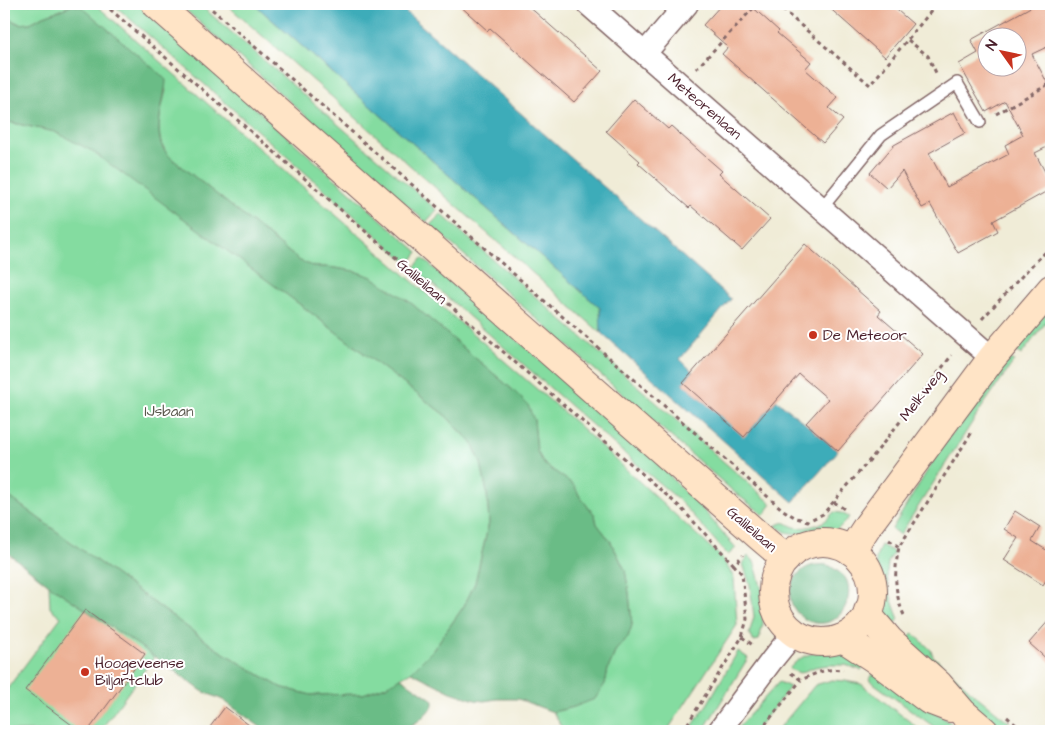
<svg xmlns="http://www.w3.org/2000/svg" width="1055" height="735" font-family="'Architects Daughter',sans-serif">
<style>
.green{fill:#84dca0;stroke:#677e66}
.forest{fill:#6bbc86;stroke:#5a6e58}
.water{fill:#3cacb9;stroke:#436672}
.building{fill:#edb195;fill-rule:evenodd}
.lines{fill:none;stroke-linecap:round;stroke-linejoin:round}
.lane-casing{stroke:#846767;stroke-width:14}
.street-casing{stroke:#846767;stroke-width:25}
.secondary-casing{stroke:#846767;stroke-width:30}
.path{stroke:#846767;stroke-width:3;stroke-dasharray:4 4;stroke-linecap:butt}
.lane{stroke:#fff;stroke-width:11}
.street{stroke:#fff;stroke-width:22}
.secondary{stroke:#ffe4c6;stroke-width:28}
.poi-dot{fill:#c8321e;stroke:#fff;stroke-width:2}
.labels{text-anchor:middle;stroke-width:4;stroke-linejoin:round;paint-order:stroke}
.street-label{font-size:15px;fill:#4a1f2b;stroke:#fff}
.poi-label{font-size:15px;fill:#4a1f2b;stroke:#fff;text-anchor:start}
.park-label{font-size:15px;fill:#5b584e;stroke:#fff}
</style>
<rect width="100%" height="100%" fill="#fff"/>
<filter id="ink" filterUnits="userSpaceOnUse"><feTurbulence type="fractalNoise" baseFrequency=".02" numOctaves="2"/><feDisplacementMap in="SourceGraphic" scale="10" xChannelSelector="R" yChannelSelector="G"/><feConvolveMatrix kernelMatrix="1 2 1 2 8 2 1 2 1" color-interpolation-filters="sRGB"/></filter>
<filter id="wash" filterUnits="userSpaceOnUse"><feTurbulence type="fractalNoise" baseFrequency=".0096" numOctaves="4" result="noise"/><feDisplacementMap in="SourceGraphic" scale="20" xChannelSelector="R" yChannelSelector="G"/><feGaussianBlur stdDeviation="1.12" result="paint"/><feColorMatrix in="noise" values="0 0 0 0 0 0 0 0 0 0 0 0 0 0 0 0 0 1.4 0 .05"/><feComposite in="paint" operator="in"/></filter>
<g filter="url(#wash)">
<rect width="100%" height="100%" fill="#f0ecd7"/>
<g class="green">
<path d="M4 4H95L226 120 576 423 723 559 734 578 737 625 667 731H564L553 712 574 707 605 684 608 669 616 650 628 637 632 625 629 593 625 570 611 542 597 524 595 515 580 497 574 485 544 464 537 451 534 420 514 391 411 303 372 277 354 271 328 267H315L300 261 171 158C168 155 165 152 164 148 154 131 162 107 166 90L73 5 44 16 30 23 20 24 4 16Z"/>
<polygon points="113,4 137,4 418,252 409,264"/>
<polygon points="179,4 199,4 437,210 426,222"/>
<polygon points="226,4 254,4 600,308 601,333"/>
<polygon points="4,121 55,132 92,150 302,306 446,416 472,443 481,463 487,493 489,523 475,583 464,606 433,650 411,672 386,686 363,694 311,695 280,687 217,649 4,493"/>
<polygon points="441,214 772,504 764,515 734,492 430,225"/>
<polygon points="422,258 659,462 676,483 699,505 736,548 728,555 678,499 633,461 414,268"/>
<polygon points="1051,302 1051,316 1021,355 1014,349"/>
<polygon points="1008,358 1014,361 982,407 900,535 892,529 941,448"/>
<path d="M834 512 841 513 849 517C846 521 839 529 834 531 828 534 793 535 786 532 782 530 779 528 775 526 787 520 784 523 794 527 802 529 818 526 825 521 828 518 831 515 834 512Z"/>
<path d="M881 545 894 552C892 556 889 560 888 563 885 582 892 602 899 619L890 629 878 607 879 589 876 568V558Z"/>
<polygon points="748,556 753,560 755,564 762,590 763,624 759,640 754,641 752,640 749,634 754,617 750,585 743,564"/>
<polygon points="49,585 141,647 154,657 100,731 4,731 4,693 61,617 50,608"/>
<polygon points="913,633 931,650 933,656 974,694 1020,731 1002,731 904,642"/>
<polygon points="738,651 748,658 703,731 689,731 708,703"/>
<path d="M837 651 853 655 867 663 861 670 845 665H829L815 667 800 673 789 669C804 651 816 653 837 651Z"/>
<polygon points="877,669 961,731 940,731 869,680"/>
<polygon points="832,680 845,681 861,684 922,731 777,731 815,685"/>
<polygon points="779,682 790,687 755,731 735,731"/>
</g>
<g class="forest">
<path d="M73 5 82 7 160 74 166 80C165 101 153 128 163 148 165 151 168 155 171 158L300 261 315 267H328L354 271 372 277 411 303 514 391 528 405 534 420 537 451 544 464 574 485 580 497 595 515 597 524 611 542 625 570 629 593 632 625 628 637 616 650 608 669 605 684 595 699 574 707 553 712 518 699H497L484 701 475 700 451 692 411 672 433 650 464 606 475 583 489 523 487 493 481 463 472 443 446 416 302 306 92 151 55 132 4 121V16L19 24 30 23 44 16Z"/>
<polygon points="4,493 217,649 280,687 311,695 363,694 386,686 401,678 433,700 433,706 420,720 402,731 266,731 223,700 202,691 141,647 49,585 4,550"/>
<path d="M815 565C818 565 823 564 826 565 830 565 833 568 836 570 840 573 845 576 847 581 853 597 843 621 824 623 799 626 780 599 796 577 802 570 805 567 815 565Z"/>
</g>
<polygon class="water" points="254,4 397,4 731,299 680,359 693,372 683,383 744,436 777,400 838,451 793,502 601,333 600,308"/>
<g id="blocks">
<g class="building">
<polygon points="458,4 526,4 602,71 574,102 490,28 488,31"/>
<polygon points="722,4 749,4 779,31 777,33 811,62 805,69 838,98 829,108 843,120 823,143 722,54 728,47 703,25"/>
<polygon points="825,4 890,4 913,24 885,57"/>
<path d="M1036 4H1051V45L1032 54 1051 90V145L1035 153 1051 183V189L993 221 998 231 958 253 930 204 922 208 902 171 887 188 870 173 894 145 954 112 965 133 929 153 947 187 1009 154 1005 145 1023 135 1005 101 986 112 959 64 978 53 971 40ZM988 38H1018V68H988Z"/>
<polygon points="634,99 668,129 671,126 698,150 722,171 719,174 770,219 742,250 691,206 689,208 638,163 640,161 606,131"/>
<polygon points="805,244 881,311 878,315 923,354 838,451 806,423 828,399 799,374 744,437 683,383"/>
<polygon points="1015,511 1040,527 1032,541 1051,553 1051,572 1043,585 1004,560 1018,538 1004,529"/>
<polygon points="85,610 145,654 88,731 80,731 25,690"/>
<polygon points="1051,618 1051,663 1029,643"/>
<polygon points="225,707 257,731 207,731"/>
</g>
</g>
</g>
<g filter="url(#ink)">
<use href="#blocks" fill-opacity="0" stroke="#846767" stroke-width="1"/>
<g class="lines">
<defs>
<polyline id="lane" points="821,209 881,135 957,83 980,122"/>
<g id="street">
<polyline points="588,4 992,358"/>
<polyline points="645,53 687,4"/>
<polyline points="719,731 772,660 794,633"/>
</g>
<g id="secondary">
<polyline points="156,4 759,536 786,559"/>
<circle cx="823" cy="592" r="50"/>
<polyline points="851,551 868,525 992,358 1051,289"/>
<polyline points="868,611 872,620 890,641 939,685 963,713 984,731"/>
<polyline points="843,638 875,659 929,700 950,708"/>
</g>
</defs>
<use href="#lane" class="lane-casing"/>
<use href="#street" class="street-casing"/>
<use href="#secondary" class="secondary-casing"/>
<g class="path">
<polyline points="104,4 410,270 680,507 734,565"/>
<polyline points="206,4 783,510 796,518 808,521 823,514 874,455 952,355"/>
<polyline points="776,4 870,85 937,4"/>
<polyline points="908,40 928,56 937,75"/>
<polyline points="696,69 757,4"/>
<polyline points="996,114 1051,83"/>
<polyline points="982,319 1032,265 1051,247"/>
<polyline points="834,502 847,511"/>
<polyline points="889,540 899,547"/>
<path d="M904 615C894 594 894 570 899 547L972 432"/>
<polyline points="742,637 754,646"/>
<path d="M791 673 801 680C817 673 825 668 843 670"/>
<polyline points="1007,717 1023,731"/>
<polyline points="683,731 742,637 747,619 742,574 734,565 743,555"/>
<polyline points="760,731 801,680"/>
</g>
<use href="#lane" class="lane"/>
<use href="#street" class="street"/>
<use href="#secondary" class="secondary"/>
</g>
</g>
<g class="poi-dot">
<circle cx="813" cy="335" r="5"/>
<circle cx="85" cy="672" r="5"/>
</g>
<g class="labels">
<g class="street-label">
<text transform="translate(705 106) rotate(41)" y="5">Meteorenlaan</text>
<text transform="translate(422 281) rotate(41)" y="5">Galileilaan</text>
<text transform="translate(921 395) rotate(-52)" y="5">Melkweg</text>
<text transform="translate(752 529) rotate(41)" y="5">Galileilaan</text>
</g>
<g class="poi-label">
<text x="823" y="340">De Meteoor</text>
<text x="95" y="668">Hoogeveense<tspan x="95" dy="17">Biljartclub</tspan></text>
</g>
<g class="park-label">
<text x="169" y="416">IJsbaan</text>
</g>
</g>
<rect width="1055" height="735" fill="none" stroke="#fff" stroke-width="20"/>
<g transform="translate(1002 52) rotate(303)"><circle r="24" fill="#ffffff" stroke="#b7a5aa"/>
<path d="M0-4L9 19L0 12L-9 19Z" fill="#c8321e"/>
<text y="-8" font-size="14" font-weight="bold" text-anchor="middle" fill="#4a1f2b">N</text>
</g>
</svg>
